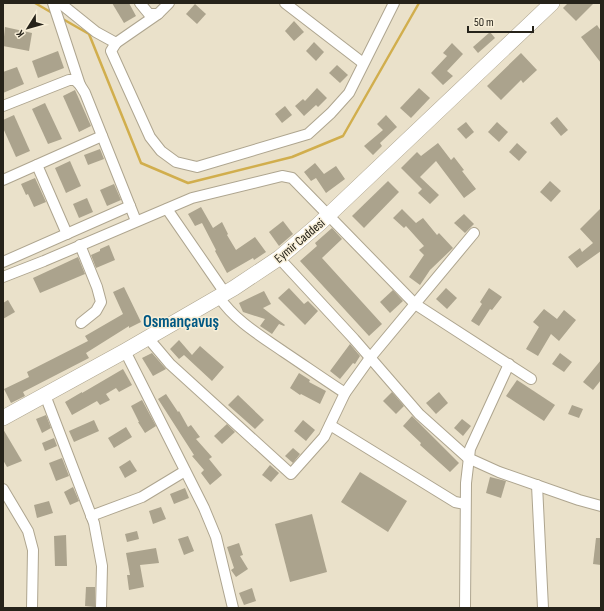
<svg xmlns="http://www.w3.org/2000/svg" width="604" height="611" font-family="'Sofia Sans Condensed',sans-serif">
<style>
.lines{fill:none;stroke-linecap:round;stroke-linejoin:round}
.stream{stroke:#d1ae4d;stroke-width:2.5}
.building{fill:#aba38d}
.street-casing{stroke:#aea58f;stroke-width:12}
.secondary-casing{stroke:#aea58f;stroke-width:16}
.street{stroke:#fff;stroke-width:10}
.secondary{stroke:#fff;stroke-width:15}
.labels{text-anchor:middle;stroke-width:3;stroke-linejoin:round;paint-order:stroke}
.street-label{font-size:13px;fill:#26231a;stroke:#f7eed7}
.district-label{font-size:17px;font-weight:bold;fill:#005883;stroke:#f7eed7}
</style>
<rect width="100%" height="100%" fill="#eae1ca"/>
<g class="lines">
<g class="stream">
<polyline points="35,3 54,14"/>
<polyline points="61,18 89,34 141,163 188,183 292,157 343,136 419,3"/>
</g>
</g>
<g class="building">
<polygon points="112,3 129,3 136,16 124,23"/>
<polygon points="568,3 594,3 576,21 563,8"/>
<polygon points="195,4 206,14 197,24 186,14"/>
<polygon points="294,21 304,32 294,41 285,31"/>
<polygon points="597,25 601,31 601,63 581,37"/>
<polygon points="5,27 32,33 29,51 3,46"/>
<polygon points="490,32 495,38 478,53 473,47"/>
<polygon points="314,42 324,52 316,61 306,51"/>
<polygon points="452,43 463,54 447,71 453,76 443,85 431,73 447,56 443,53"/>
<polygon points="58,51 64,68 38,78 32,61"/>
<polygon points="521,53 537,70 523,83 521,80 501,100 487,86"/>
<polygon points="337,65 348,75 340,83 329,73"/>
<polygon points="17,67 24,84 3,93 3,72"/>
<polygon points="317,88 327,98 318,107 316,105 304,116 295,106 303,99 305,101"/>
<polygon points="419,88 430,98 411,118 400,108"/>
<polygon points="75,90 91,126 79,132 63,96"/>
<polygon points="45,103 62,139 48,144 32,109"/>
<polygon points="285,106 292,115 282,123 275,114"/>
<polygon points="14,115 30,151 16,157 3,128 3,120"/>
<polygon points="386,115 397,127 380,143 382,146 373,155 364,146 383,130 377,124"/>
<polygon points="557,117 568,130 561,136 550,123"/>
<polygon points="466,122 474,132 466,139 457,129"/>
<polygon points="497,122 508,132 499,142 488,132"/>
<polygon points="438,143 451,160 454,157 464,170 462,171 476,189 464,198 436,161 420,177 439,195 430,204 418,193 422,189 401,168 417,152 421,156"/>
<polygon points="517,143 527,152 519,161 509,152"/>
<polygon points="100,149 104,159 88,165 84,155"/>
<polygon points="70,161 81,186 66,193 55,168"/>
<polygon points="315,163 324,174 336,166 345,179 326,193 316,178 311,181 304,172"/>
<polygon points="35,178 46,202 34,207 28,194 26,195 21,184"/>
<polygon points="388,181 399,192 364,228 352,216"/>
<polygon points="550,181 561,191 551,202 540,192"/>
<polygon points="114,184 121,200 107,206 100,190"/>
<polygon points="87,198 93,212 79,218 73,204"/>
<polygon points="201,207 213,228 222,222 228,234 227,235 236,250 255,237 266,252 254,260 253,258 227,273 215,251 216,250 202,223 195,226 188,214"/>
<polygon points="601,208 601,251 577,268 568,257 580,248 582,252 593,243 580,229"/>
<polygon points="402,209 416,223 423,218 437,235 439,233 453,248 430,270 420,285 409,277 424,255 419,250 424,246 406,226 404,228 393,218"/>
<polygon points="464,214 474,224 465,233 454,223"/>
<polygon points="283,221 293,234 279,246 269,232"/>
<polygon points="332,228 342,239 322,258 382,324 369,336 300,261 317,246 315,243"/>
<polygon points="109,245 115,260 96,268 91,255 100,251 100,249"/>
<polygon points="78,257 85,274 40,293 33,278"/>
<polygon points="124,287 141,322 129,328 129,326 86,353 89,358 23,392 25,396 11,403 4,389 29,377 27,372 88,341 85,336 123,314 113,292"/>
<polygon points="289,288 304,304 308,301 318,311 305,325 278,298"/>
<polygon points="446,288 457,298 447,309 436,299"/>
<polygon points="489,288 502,297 492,310 490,309 479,326 471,321 482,304 480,302"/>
<polygon points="393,290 403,301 390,313 380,302"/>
<polygon points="264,291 271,304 263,308 285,325 284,326 279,324 272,334 260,326 265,319 243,312 239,303"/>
<polygon points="8,300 15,312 3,319 3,303"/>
<polygon points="544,309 557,319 564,310 576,320 559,341 551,334 538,356 526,349 539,327 533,322"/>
<polygon points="179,340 192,355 200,346 224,367 212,381 184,355 179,359 170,349"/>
<polygon points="350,344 360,356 355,364 353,363 340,379 330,371"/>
<polygon points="152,353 166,369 153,376 142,358"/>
<polygon points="560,353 572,362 564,372 552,364"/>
<polygon points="601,360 601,380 593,390 583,382"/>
<polygon points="123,369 132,385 119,392 116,388 106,394 110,400 100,405 97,401 72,415 65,402 82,392 82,393"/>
<polygon points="299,373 310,380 309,382 326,391 320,404 301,394 300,395 290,388"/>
<polygon points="517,380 555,405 544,421 506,396"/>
<polygon points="392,392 404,406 396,414 383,401"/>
<polygon points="439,392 448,403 436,414 426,403"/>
<polygon points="166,394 178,412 179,411 188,427 191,425 200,437 196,439 212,457 209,459 222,475 210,485 201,473 204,470 192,456 194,455 158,399"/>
<polygon points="238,395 264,420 255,429 228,405"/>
<polygon points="142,400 156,426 145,433 138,422 139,422 131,406"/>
<polygon points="572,405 583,409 579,418 568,414"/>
<polygon points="46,415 51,428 42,433 36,419"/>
<polygon points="412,416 459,463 450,472 420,445 421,443 403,426"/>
<polygon points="462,419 471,426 463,436 454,428"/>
<polygon points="94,420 99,431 74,442 69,431"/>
<polygon points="303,420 315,430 306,441 294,431"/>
<polygon points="227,424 235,432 222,444 214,436"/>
<polygon points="126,427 132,437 114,448 108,438"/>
<polygon points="3,429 22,461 7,467 3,460"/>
<polygon points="54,438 57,446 45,451 42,443"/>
<polygon points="293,448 300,454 293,463 285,456"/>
<polygon points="62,458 69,476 56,481 49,463"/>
<polygon points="130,460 137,471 125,478 119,467"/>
<polygon points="270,465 279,473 271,482 262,475"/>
<polygon points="360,472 407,501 388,532 341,502"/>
<polygon points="490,477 506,481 501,498 486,493"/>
<polygon points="73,487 79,501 70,505 64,492"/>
<polygon points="185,488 189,498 174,504 170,494"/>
<polygon points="49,501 53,513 37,518 34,505"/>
<polygon points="161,507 166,519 153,524 149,511"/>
<polygon points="312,514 327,572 290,582 275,524"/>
<polygon points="137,531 139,539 127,542 125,534"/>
<polygon points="66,535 67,566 55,566 54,536"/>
<polygon points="188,536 194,551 184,555 178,539"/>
<polygon points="596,538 601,538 601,565 593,564"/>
<polygon points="239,543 243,555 240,556 248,569 236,577 231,570 234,568 227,547"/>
<polygon points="156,548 159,563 140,565 144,587 129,590 127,575 130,575 126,553"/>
<polygon points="86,587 95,587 95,607 85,606"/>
<polygon points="252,588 256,601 244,605 239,593"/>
</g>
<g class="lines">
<defs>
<g id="street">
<polyline points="53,3 80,85"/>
<polyline points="60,3 96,32 116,43 158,14"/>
<polyline points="140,3 149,14 158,14 169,3"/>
<polyline points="285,3 363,63"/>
<polyline points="116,43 111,51 150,137 161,151 176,162 197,167 308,134 331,113 349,93 394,3"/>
<polyline points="3,106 69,80 75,80 80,85 85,93 136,221"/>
<polyline points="37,165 67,234"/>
<polyline points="3,180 102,136"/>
<polyline points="167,209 225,293"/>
<polyline points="80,245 97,287 101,302 96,311 81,323"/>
<polyline points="279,258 354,339 419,414 468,458 499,472 579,500 601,506"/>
<polyline points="3,262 130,206"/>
<polyline points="3,277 44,261 192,198 282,176 292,178 415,304 531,379"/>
<path d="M219 297C235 321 261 336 284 352 305 366 325 380 345 393"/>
<polyline points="148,338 170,364 291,474 324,437 345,393 370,358 474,233"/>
<polyline points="125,351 204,508 216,537 233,608"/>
<polyline points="45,395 94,523 102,566 101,608"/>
<polyline points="330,425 455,502 465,504"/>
<polyline points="537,485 543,608"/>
<polyline points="3,489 28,531 33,550 32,608"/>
<polyline points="91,516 142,497 185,471"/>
<polyline points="465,608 466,483 470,449 509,364"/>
</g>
<polyline id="secondary" points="3,418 125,351 234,288 279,258 319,224 552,3"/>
</defs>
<use href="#street" class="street-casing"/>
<use href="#secondary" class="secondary-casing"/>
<use href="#street" class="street"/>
<use href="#secondary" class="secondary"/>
</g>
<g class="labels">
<g class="street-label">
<text transform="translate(299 240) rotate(-40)" y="5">Eymir Caddesi</text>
</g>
<g class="district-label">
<text x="181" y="327">Osmançavuş</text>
</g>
</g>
<rect width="604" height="611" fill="none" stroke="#26231a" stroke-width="8"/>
<g transform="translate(28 28) rotate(233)" stroke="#f7eed7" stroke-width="3" paint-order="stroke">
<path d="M0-3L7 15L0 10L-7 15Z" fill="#26231a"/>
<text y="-6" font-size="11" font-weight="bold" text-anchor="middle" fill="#26231a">K</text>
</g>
<path d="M468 26v6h65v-6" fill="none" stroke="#26231a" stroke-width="2"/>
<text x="474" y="26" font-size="12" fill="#26231a" stroke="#f7eed7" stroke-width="3" paint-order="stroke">50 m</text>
</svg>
